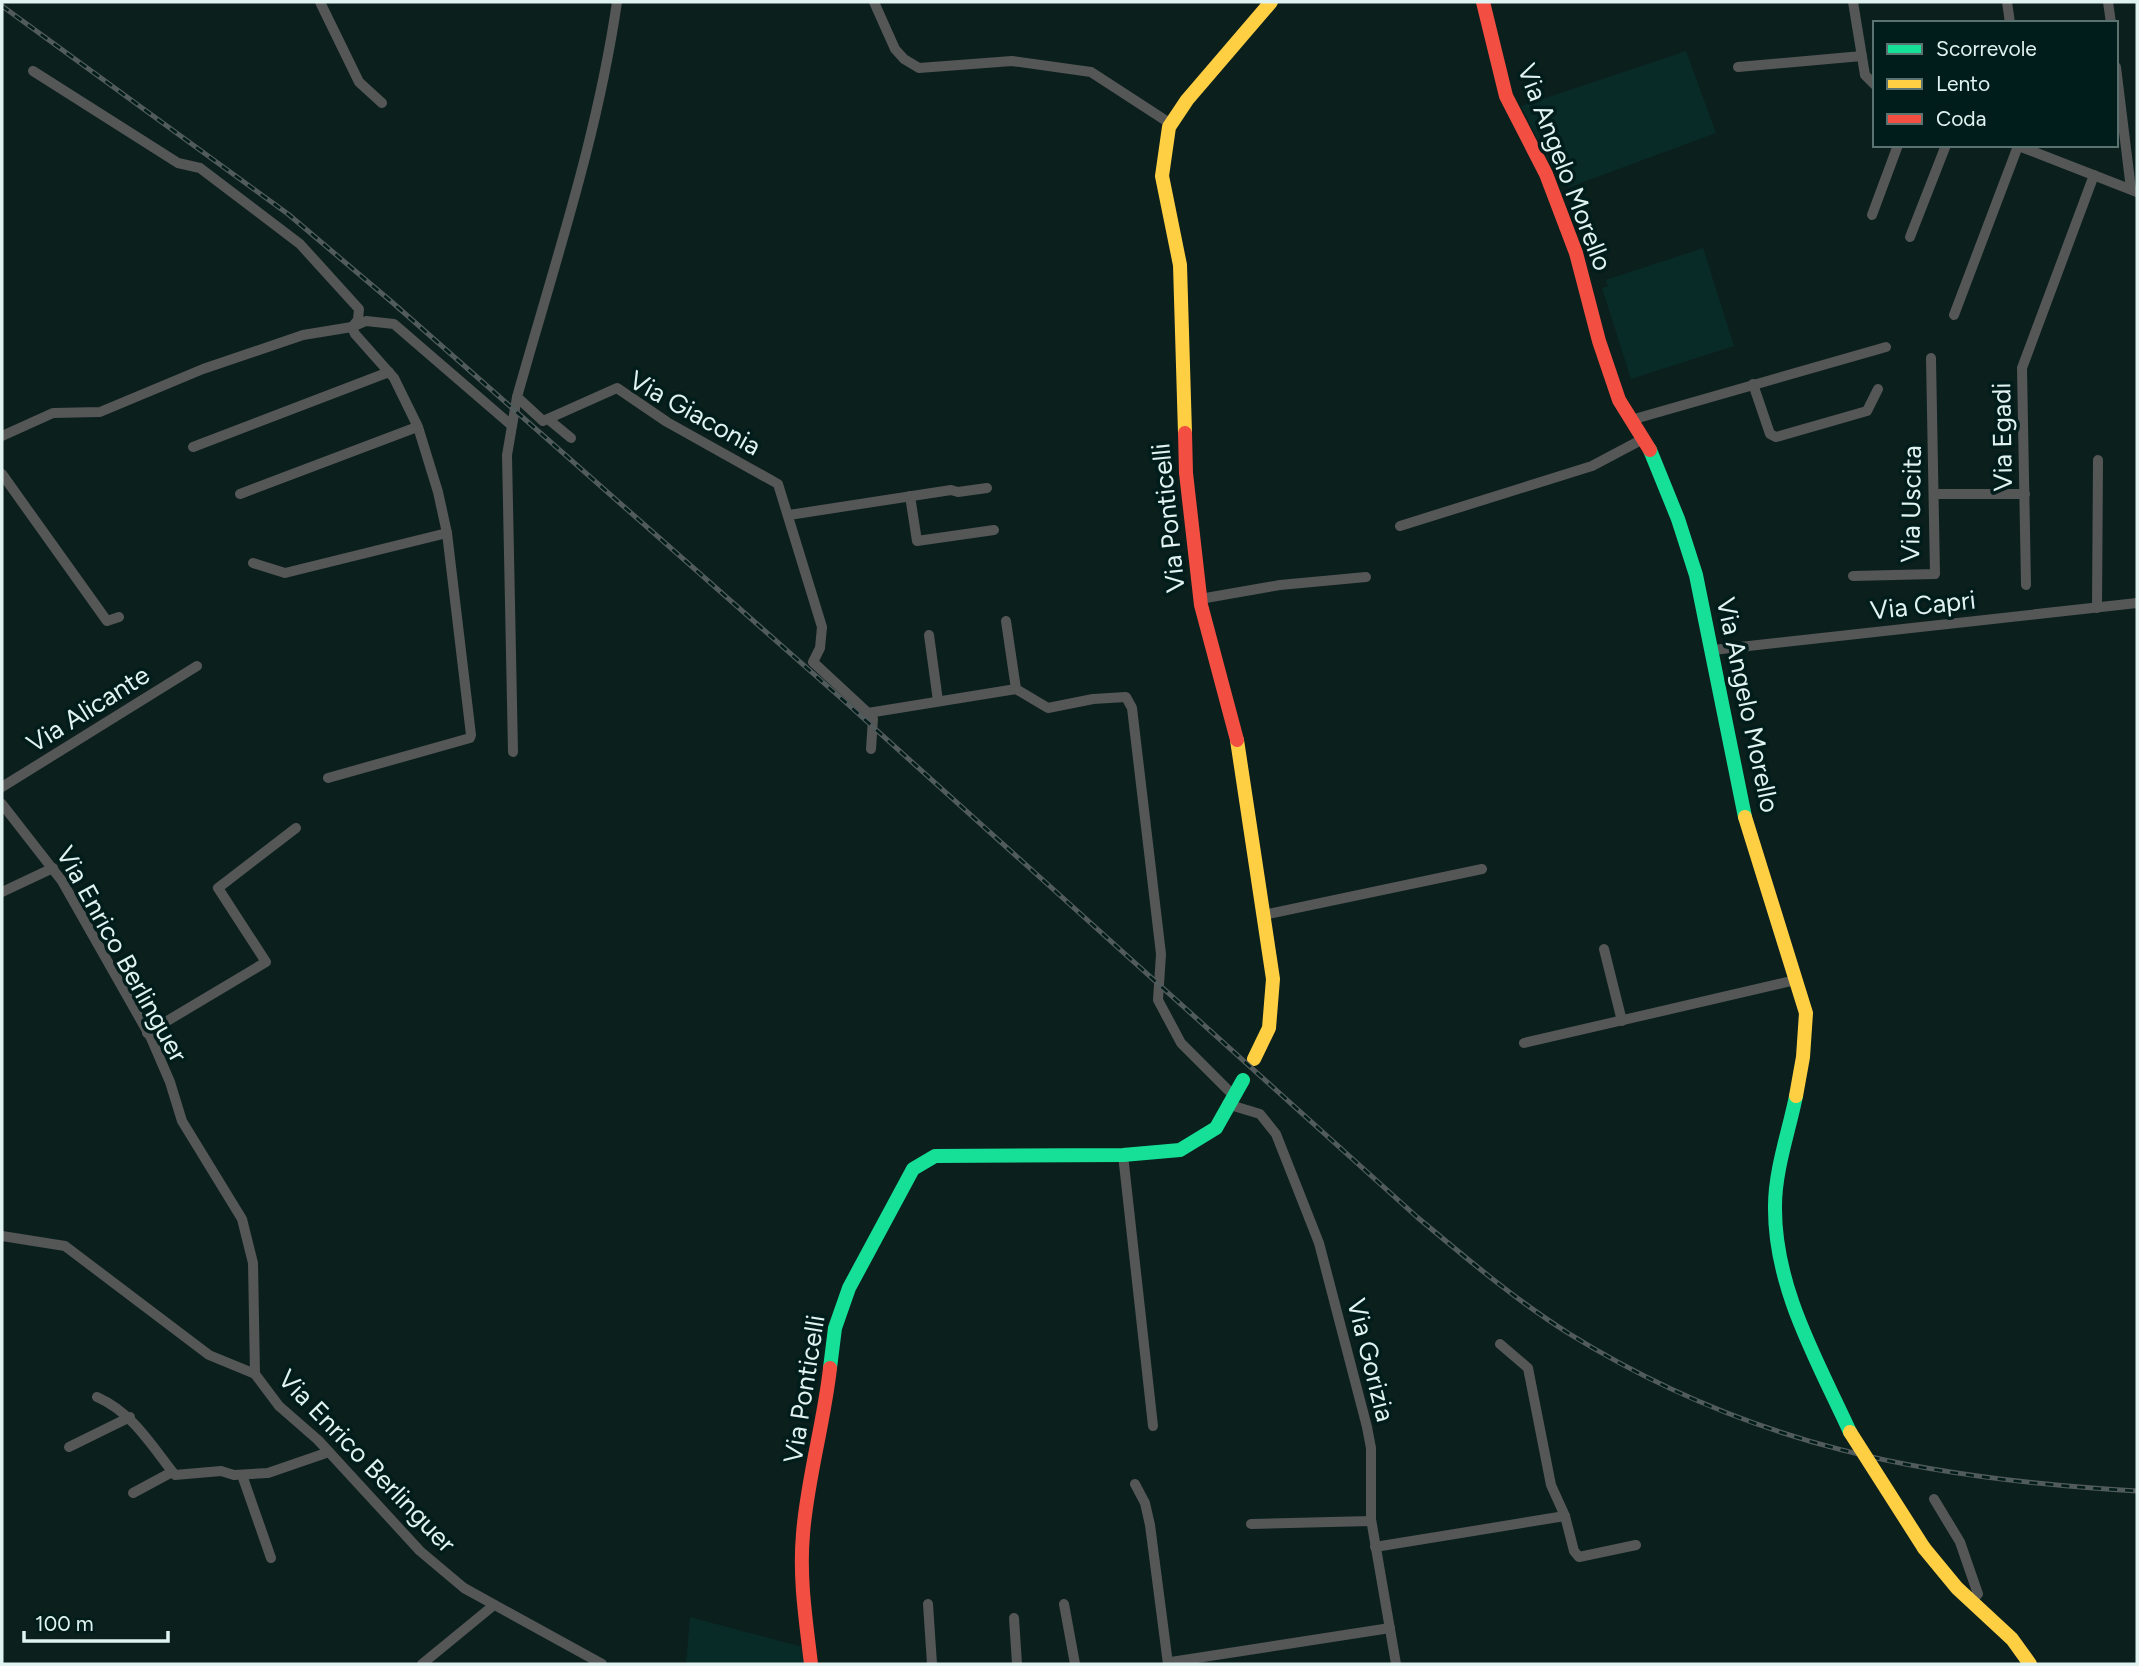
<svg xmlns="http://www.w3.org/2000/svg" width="2139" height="1666" font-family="Figtree,sans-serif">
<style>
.built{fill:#092b28}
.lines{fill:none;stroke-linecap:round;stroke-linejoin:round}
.street{stroke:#555656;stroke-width:10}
.fast{stroke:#16e098;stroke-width:14}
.slow{stroke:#ffcf43;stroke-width:14}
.jam{stroke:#f24e42;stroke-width:14}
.rail-casing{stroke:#525b5b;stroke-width:5}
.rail{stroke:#001d1b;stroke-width:2.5;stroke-dasharray:8;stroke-linecap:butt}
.slow-bridge{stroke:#ffcf43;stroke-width:14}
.labels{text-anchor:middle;stroke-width:7;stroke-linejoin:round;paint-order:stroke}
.street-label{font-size:26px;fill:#e0f3f1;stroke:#001d1b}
</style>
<rect width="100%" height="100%" fill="#0b1f1d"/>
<g class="built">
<polygon points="1686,51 1716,133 1570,187 1561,185 1521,106"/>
<polygon points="1703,248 1734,346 1631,379 1602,288 1608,286 1606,280"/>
<polygon points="690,1617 810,1649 811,1664 686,1664"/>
</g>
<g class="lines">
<g class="street">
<polyline points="320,2 359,82 382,103"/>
<path d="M617 2C597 139 554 265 517 397L543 421 617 388 667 422 778 484 822 627 820 648 813 662 868 713 1016 689 1048 708 1093 699 1126 697 1132 708 1161 954 1158 1000 1181 1043 1233 1095"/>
<polyline points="874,2 895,49 904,59 919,68 1012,61 1091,72 1171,124"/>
<polyline points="1853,2 1865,75 1875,85"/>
<polyline points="2007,2 2010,23"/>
<polyline points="2108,2 2111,23"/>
<polyline points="1738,67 1862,56"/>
<polyline points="2116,67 2131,189"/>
<polyline points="33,71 178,163 200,168 300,244 359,309 358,320 352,327 355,334 394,378 418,427 438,492 447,533 471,735 470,738 328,778"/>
<polyline points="2016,145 2137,192"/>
<polyline points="1872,215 1898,145"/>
<polyline points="1910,237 1946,145"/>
<polyline points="1954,315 2018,146"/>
<polyline points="1753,384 1770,434 1776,437 1867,411 1878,389"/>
<polyline points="548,419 571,438"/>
<polyline points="1631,420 1886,347"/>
<polyline points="2,436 53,413 100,412 203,369 303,335 352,327 366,321 394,324 510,424"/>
<polyline points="193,447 389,372"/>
<polyline points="2,474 107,621 119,617"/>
<polyline points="240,494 417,427"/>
<polyline points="1934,494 2025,494"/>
<polyline points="910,496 917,541 994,530"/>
<polyline points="789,515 951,490 958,492 987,488"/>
<polyline points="1400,526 1592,466 1643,439"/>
<polyline points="253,563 285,573 447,533"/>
<polyline points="1853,576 1935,574 1931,358"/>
<polyline points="2026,585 2022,368 2094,175"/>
<polyline points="1200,599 1280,585 1366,577"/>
<polyline points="2097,608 2098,460"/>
<polyline points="1006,621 1016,689"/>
<polyline points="929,635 938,701"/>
<polyline points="1713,650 2137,603"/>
<polyline points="868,713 873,719 871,749"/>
<polyline points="513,752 507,455 517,397"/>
<polyline points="2,787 197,666"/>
<polyline points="2,804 62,881 151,1038 170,1082 182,1121 242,1219 253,1263 255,1374 279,1406 318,1440 420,1551 464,1588 602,1664"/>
<polyline points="2,892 53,868"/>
<polyline points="1263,915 1482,869"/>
<polyline points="1604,949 1622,1021"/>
<polyline points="147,1033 266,962 218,888 296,828"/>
<polyline points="1524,1043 1796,980"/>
<polyline points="1227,1104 1260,1114 1276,1134 1319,1243 1367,1427 1371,1448 1371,1519 1396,1664"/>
<polyline points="1123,1155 1153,1426"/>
<polyline points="2,1236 65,1246 209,1355 255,1374"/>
<polyline points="1500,1344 1528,1368 1551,1485 1565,1516"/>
<path d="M97 1397C133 1413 151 1445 175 1475L221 1471 234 1475 268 1473 329 1452"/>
<polyline points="69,1447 130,1417"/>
<polyline points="242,1475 271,1558"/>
<polyline points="1135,1484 1145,1503 1150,1525 1168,1664"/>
<polyline points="133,1493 172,1472"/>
<polyline points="1934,1499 1960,1542 1978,1594 1971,1601"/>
<polyline points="1251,1524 1371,1521"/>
<polyline points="1375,1547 1565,1516 1574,1551 1579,1557 1636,1545"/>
<polyline points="928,1604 932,1664"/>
<polyline points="1064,1604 1075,1664"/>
<polyline points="1014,1618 1017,1664"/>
<polyline points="1171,1662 1390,1628"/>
<polyline points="422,1664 494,1605"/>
</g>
<g class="fast">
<polyline points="1650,450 1678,519 1696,575 1745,817"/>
<path d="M1796 1096C1789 1131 1775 1170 1775 1206 1774 1287 1817 1360 1850 1432"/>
<polyline points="830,1368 835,1328 849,1288 913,1169 935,1156 1123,1155 1180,1150 1216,1128 1243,1080"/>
</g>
<g class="slow">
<polyline points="1185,433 1180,265 1162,176 1169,127 1187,100 1271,2"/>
<polyline points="1237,740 1273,979 1269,1028 1254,1059"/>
<polyline points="1745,817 1806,1013 1803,1057 1796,1096"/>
<polyline points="1924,1548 1957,1588 2012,1639 2030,1664"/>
</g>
<g class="jam">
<polyline points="1483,2 1506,96 1546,174 1576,253 1599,341 1619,400 1650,450"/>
<polyline points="1185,433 1186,473 1201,605 1237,740"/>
<path d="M811 1664C806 1621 799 1578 803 1534 807 1480 824 1423 830 1368"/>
</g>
<defs>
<path id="rail" d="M2 6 288 214 393 303 842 699 1417 1217C1465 1257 1514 1299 1568 1333 1750 1446 1926 1479 2137 1491"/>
</defs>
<use href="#rail" class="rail-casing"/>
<use href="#rail" class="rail"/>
<polyline class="slow-bridge" points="1850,1432 1924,1548"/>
</g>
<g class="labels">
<g class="street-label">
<text transform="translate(1565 167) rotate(69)" y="9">Via Angelo Morello</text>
<text transform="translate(695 413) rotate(29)" y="9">Via Giaconia</text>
<text transform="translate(2002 437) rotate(-91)" y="9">Via Egadi</text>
<text transform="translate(1911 504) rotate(-89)" y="9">Via Uscita</text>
<text transform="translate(1168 518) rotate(-96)" y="9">Via Ponticelli</text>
<text transform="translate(1923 605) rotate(-6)" y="9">Via Capri</text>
<text transform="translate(1748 705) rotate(78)" y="9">Via Angelo Morello</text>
<text transform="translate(88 709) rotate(-32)" y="9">Via Alicante</text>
<text transform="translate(122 954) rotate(61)" y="9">Via Enrico Berlinguer</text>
<text transform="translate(1371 1360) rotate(76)" y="9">Via Gorizia</text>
<text transform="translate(804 1389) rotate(-81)" y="9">Via Ponticelli</text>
<text transform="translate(367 1461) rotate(46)" y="9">Via Enrico Berlinguer</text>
</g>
</g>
<rect width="2139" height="1666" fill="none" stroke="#e0f3f1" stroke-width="7"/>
<rect x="1873" y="21" width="245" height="126" fill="#001d1b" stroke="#5a7371" stroke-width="2"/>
<rect x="1887" y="44" width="35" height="10" fill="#16e098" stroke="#5a7371" stroke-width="2"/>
<text x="1936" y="56" font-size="21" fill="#e0f3f1">Scorrevole</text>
<rect x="1887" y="79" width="35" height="10" fill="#ffcf43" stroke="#5a7371" stroke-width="2"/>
<text x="1936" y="91" font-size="21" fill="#e0f3f1">Lento</text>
<rect x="1887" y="114" width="35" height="10" fill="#f24e42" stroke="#5a7371" stroke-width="2"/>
<text x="1936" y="126" font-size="21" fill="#e0f3f1">Coda</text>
<path d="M24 1631v10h144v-10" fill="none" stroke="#e0f3f1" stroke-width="3.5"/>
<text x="35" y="1631" font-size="21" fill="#e0f3f1" stroke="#001d1b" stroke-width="5" paint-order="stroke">100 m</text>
</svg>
